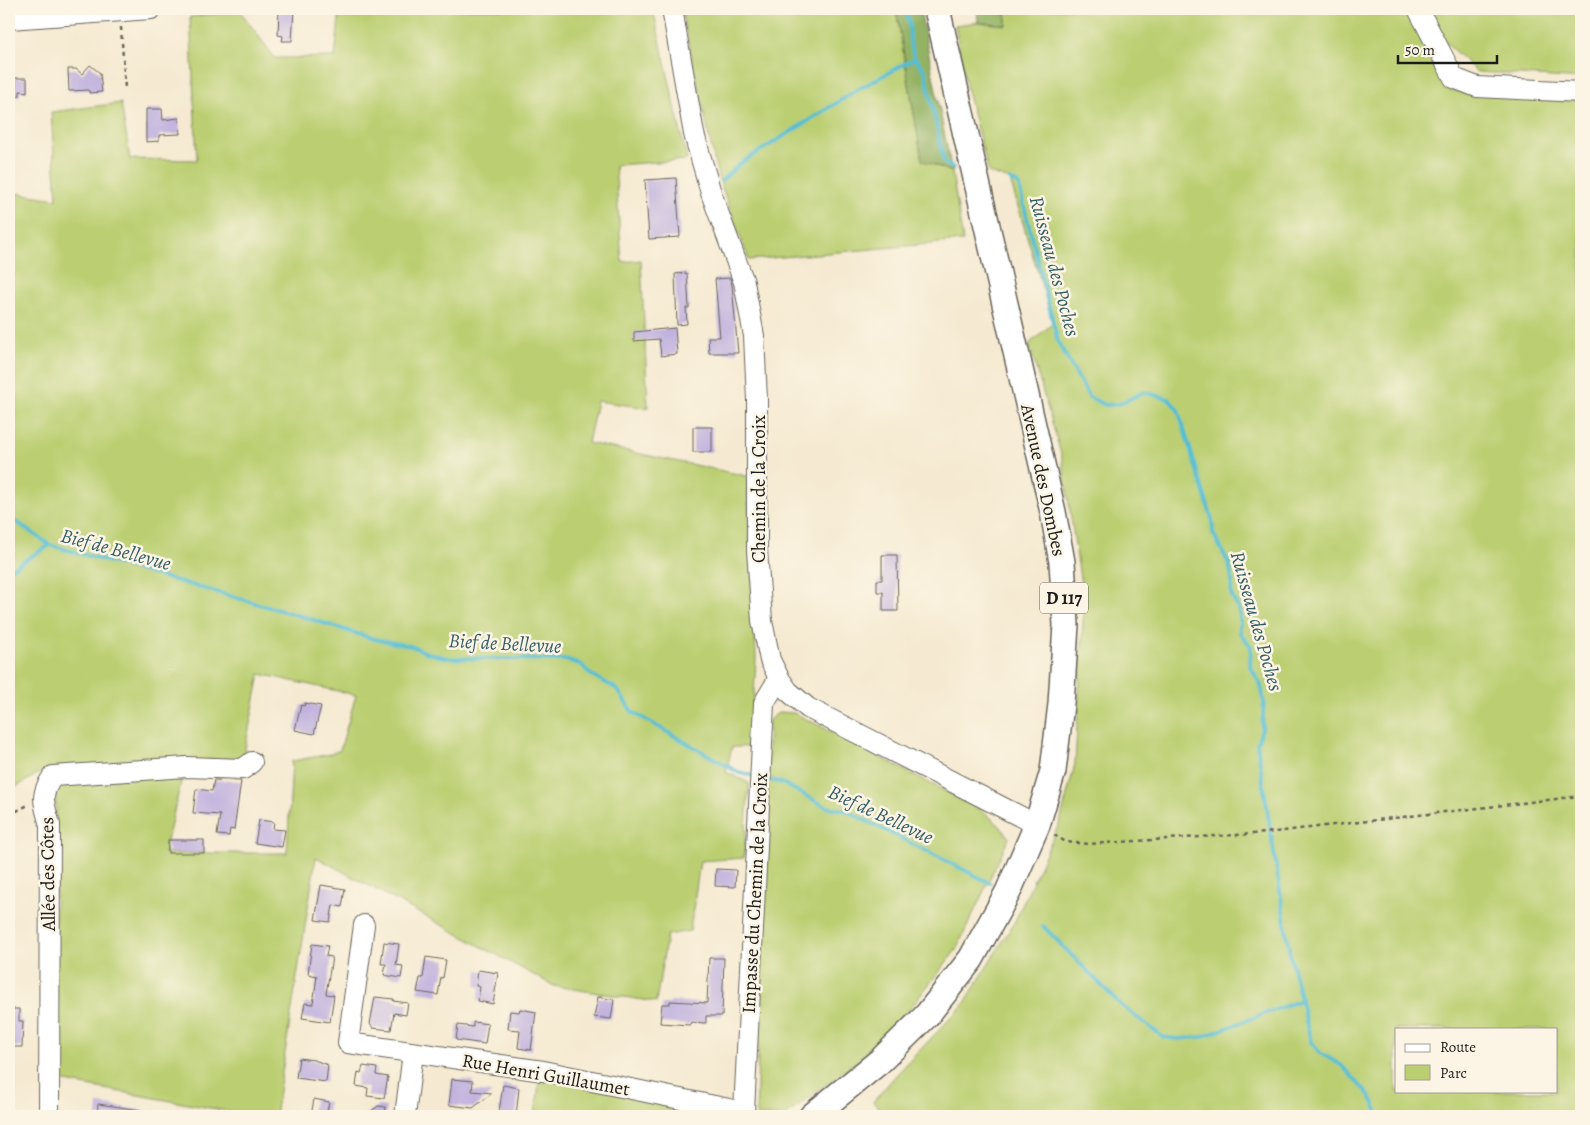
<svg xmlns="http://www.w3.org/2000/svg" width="1590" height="1125" font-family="Alegreya,serif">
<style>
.green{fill:#bbcf72;stroke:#6c7647;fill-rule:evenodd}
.forest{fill:#94b264;stroke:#586740}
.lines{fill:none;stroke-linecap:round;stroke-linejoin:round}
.stream{stroke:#55bed2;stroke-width:4}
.building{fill:#c1b2de}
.minor-casing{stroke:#68645b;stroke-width:22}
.major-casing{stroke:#68645b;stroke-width:28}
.path{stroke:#68645b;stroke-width:2.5;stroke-dasharray:4 4;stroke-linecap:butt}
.minor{stroke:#fff;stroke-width:20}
.major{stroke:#fff;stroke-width:25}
.labels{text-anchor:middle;stroke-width:5;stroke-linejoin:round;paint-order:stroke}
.shield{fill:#fcf5e5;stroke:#5f5d58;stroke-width:1}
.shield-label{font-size:18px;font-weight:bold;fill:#1c1c1c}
.street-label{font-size:19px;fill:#1c1c1c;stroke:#fcf5e5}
.water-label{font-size:20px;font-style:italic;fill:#335d65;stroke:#fcf5e5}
</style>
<rect width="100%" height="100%" fill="#fcf5e5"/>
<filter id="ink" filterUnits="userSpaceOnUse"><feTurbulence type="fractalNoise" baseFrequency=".02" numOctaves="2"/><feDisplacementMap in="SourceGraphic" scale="10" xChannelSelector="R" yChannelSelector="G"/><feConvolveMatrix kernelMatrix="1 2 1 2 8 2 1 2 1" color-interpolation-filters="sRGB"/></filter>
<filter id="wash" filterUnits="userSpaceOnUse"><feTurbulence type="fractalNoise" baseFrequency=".0096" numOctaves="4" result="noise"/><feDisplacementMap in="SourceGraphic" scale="20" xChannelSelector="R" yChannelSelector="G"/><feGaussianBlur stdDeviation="1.12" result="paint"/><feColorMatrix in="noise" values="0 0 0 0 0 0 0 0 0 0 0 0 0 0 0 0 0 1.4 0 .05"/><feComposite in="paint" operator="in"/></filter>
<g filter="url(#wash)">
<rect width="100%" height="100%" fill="#f5ead1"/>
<g class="green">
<polygon points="340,9 653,9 687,160 615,165 622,262 641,260 648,408 597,401 588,443 747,476 756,658 751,747 732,747 726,772 749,783 744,858 700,861 690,931 667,935 656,1002 554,986 316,857 275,1116 255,1116 54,1080 56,789 61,782 183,774 164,853 287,853 292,761 330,754 340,750 356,695 260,674 243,758 43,771 9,791 9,192 57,199 51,112 121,103 130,159 197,160 190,17 240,11 275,58 335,57"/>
<polygon points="681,9 896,9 922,160 952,172 963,241 749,260 718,177"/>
<path d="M1006 9H1407L1433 66 1452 91 1581 99V1116H880L883 1113 873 1102 896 1075 964 1004 1015 921 1060 822 1075 764 1084 605 1062 457 1029 344 1053 323 1010 180 989 173 967 91 955 25 978 22 1006 25ZM1396 1029H1556V1091H1396Z"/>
<polygon points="1432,9 1581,9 1581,79 1477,72 1446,43"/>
<polygon points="779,712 794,713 824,728 983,811 1000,826 1009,838 956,950 908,1011 857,1061 785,1116 756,1116 769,720"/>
<polygon points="540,1076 735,1116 535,1116"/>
</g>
<g class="forest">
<polygon points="896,9 920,9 952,172 922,160"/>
<polygon points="977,9 1006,9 1006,25 978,22"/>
</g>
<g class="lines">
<g class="stream">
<polyline points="904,9 909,20 910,43 915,58 925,71 944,162 953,168"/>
<polyline points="1010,180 1017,183 1019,186 1058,342 1089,397 1105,405 1119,404 1144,392 1169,399 1178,410 1212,519 1213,533 1229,564 1232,579 1231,594 1240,612 1240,633 1251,646 1250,666 1261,685 1264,702 1262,729 1257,744 1290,955 1311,1042 1320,1053 1341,1065 1370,1096 1380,1116"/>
<polyline points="721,181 741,163 857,90 915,58"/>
<polyline points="9,517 50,545"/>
<polyline points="9,570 50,545 301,616 374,639 411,646 428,653 448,658 566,660 582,665 590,674 617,689 632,712 738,772 755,776"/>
<polyline points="767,779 782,783 827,807 845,810 990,883"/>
<polyline points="1043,926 1122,1006 1163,1037 1177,1039 1202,1037 1301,1000"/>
</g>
</g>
<g id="blocks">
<g class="building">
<polygon points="279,9 294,9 292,41 282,41 283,36 278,35"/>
<polygon points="90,65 100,73 102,92 89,93 89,90 69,91 68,69 76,69 82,74"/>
<polygon points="10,78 27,78 27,92 20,91 20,96 10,96"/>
<polygon points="146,109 162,109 163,120 179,118 180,134 159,135 159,141 146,142"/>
<polygon points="676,178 680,237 649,239 645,180"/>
<polygon points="687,273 689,308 686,308 687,324 677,325 675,274"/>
<polygon points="730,278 732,285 738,353 709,353 708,337 720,337 715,279"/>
<polygon points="675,328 677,354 661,356 659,339 634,341 634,332"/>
<rect x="693" y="427" width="19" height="25"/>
<polygon points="882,555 897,555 898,611 883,611 883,592 877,592 877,580 882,580"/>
<polygon points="305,703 321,706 314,734 295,730 301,705 304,706"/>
<polygon points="214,780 241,781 234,830 230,829 229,836 217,835 220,815 193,813 196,789 212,791"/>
<polygon points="259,820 274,822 273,829 285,830 282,847 255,843"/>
<rect x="168" y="840" width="36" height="13"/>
<polygon points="716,869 736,870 735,887 715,886"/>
<polygon points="321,885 345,889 342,907 333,905 330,922 315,920"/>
<polygon points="384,942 399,944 396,965 403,966 401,978 384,975 386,964 381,964"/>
<polygon points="312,944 328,946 326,956 332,957 326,994 334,995 330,1022 302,1018 305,1003 313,1004 317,976 308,974"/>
<polygon points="426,957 446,960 443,978 441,977 438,995 417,992 420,978 423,978"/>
<polygon points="709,958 724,958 722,1016 706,1016 706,1023 691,1022 690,1025 660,1023 662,1004 670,1004 670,1001 707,1003"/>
<polygon points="478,970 498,973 493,1004 478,1001 480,987 476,986"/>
<polygon points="375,997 394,999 393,1001 408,1003 406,1015 394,1013 391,1030 373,1028 370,1024"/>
<polygon points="598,997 614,1000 611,1019 594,1017"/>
<polygon points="9,1009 19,1009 19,1021 23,1021 22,1047 9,1047"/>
<polygon points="520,1009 536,1012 531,1050 518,1048 520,1030 508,1029 510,1011 519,1012"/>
<polygon points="473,1022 488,1024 485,1044 456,1040 458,1025 473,1027"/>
<polygon points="299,1058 314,1060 328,1065 326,1082 296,1078"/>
<polygon points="363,1066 377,1068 376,1075 388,1077 384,1098 367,1096 368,1088 356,1086 358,1072 361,1073"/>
<polygon points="452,1079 473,1081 472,1091 492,1093 473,1108 449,1105"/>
<polygon points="503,1085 519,1088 516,1116 501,1116 502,1112 499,1112"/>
<polygon points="314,1099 329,1102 326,1116 311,1116"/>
<polygon points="98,1104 141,1110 141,1116 97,1116"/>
<polygon points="378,1106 386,1107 385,1116 364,1116"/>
</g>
</g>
</g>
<g filter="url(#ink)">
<use href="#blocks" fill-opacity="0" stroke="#68645b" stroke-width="1"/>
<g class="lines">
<defs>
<g id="minor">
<polyline points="672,9 694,134 711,193 744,282 754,336 757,400 757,550 762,621 770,660 779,678 788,691 808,708 1037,825"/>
<polyline points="1418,9 1454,78 1477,87 1581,92"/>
<polyline points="9,19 151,9"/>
<polyline points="364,925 348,1043 543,1071 744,1112 764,703 779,678"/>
<path d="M49 1116 50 825C44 803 39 796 53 776L187 767 243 769 252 762"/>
<polyline points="405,1116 413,1053"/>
</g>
<polyline id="major" points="812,1116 880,1061 927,1015 971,959 1008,892 1037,825 1053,771 1061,704 1066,625 1062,562 1053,512 937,9"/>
</defs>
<use href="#minor" class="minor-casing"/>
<use href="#major" class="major-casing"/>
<g class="path">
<polyline points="121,27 125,88"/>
<polyline points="9,815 28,805"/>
<polyline points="1054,835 1066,842 1089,844 1266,833 1581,796"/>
</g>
<use href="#minor" class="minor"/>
<use href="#major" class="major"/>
</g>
</g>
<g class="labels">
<rect class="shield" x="1040" y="582.5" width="48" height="31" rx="4"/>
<g class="shield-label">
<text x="1064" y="604">D 117</text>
</g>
<g class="street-label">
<text transform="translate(1044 480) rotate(78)" y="7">Avenue des Dombes</text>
<text transform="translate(758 489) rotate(-90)" y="7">Chemin de la Croix</text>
<text transform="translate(47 874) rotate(-91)" y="7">Allée des Côtes</text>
<text transform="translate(754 893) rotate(-87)" y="7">Impasse du Chemin de la Croix</text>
<text transform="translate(546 1074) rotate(10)" y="7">Rue Henri Guillaumet</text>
</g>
<g class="water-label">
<text transform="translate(1055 266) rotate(75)" y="7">Ruisseau des Poches</text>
<text transform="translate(116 549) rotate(15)" y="7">Bief de Bellevue</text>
<text transform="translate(1257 621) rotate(74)" y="7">Ruisseau des Poches</text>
<text transform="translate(505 643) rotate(3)" y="7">Bief de Bellevue</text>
<text transform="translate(881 814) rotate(25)" y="7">Bief de Bellevue</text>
</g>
</g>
<rect width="1590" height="1125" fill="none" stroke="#fcf5e5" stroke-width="30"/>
<rect x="1395" y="1028" width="162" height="65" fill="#fcf5e5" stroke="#a29e95"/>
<rect x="1405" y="1044" width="25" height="8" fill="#ffffff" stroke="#a29e95"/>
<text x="1440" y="1052" font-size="15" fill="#1c1c1c">Route</text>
<rect x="1405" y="1065" width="25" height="15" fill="#bbcf72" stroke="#a29e95"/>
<text x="1440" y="1078" font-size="15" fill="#1c1c1c">Parc</text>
<path d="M1398 55v8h99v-8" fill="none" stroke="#1c1c1c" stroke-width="2.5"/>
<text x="1405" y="55" font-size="15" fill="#1c1c1c" stroke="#fcf5e5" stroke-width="4" paint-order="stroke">50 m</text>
</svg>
